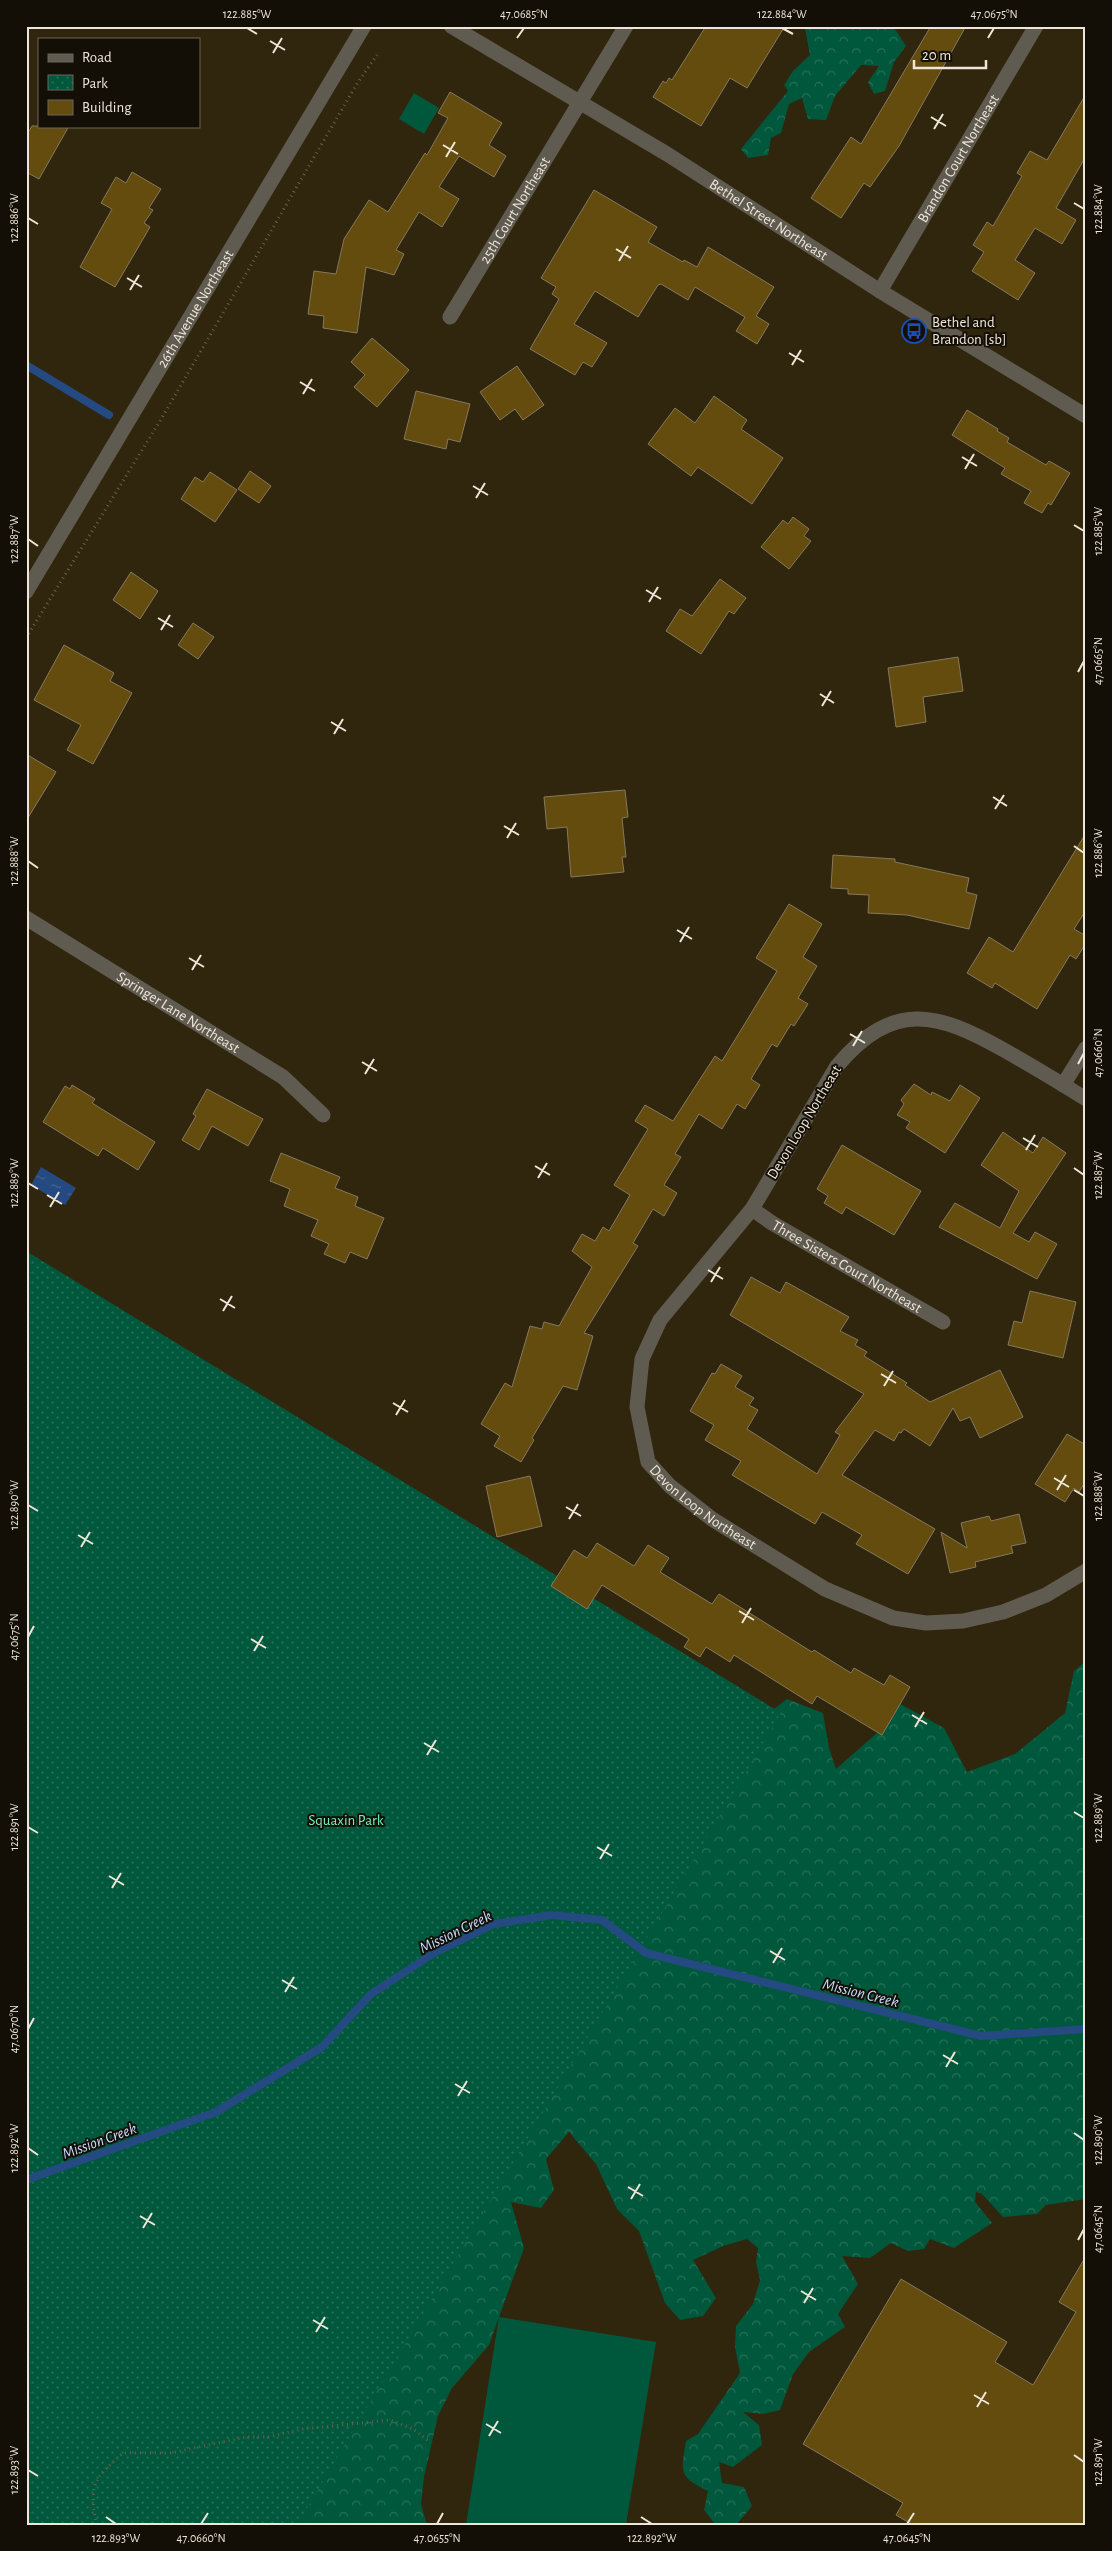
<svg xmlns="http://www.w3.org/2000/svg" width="1112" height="2551" font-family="'Alegreya Sans',sans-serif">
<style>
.forest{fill:url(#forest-crowns)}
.park{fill:url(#park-dots)}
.pitch{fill:#00583c}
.water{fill:url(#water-ripples)}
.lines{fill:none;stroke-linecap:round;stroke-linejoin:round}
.stream{stroke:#244a81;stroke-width:8}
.building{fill:#634c0e;stroke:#85795f}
.path{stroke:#6a604b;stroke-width:3;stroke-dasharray:1 4;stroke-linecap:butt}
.minor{stroke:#605b50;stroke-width:15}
.ticks{fill:none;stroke:#eee7d9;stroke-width:2}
.labels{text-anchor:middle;stroke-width:4;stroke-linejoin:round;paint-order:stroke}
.street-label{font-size:15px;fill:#eee7d9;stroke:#140f06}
.poi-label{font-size:15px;fill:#eee7d9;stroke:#140f06;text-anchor:start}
.park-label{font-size:15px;fill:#75eebc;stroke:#140f06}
.water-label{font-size:16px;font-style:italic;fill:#c4dbfd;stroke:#140f06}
.neatline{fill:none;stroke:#eee7d9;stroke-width:2}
.ticks-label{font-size:12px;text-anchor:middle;fill:#eee7d9}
</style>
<defs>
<pattern id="forest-crowns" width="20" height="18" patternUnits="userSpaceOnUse" patternTransform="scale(1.25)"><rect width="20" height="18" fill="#00583c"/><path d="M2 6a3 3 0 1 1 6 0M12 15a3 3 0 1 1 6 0" fill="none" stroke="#267058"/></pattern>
<pattern id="park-dots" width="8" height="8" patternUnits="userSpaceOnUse" patternTransform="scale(1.25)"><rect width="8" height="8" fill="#00583c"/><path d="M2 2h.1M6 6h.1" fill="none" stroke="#267058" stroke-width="1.8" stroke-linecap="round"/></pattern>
<pattern id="water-ripples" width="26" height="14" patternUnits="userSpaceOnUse" patternTransform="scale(1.25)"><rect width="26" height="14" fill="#244a81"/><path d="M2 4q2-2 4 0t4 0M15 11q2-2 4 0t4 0" fill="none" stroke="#446492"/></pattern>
</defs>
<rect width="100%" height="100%" fill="#30250d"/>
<g class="forest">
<polygon points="807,26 893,26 906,46 894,62 885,91 874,94 868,82 879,66 861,65 835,96 826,120 808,119 802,98 789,104 781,133 771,138 768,155 748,158 741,149 788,91 784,85 793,71 810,55 805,28"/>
<path d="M1086 1661V2199L1046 2205 1037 2214 1003 2217 982 2194 976 2192 975 2202 992 2223 954 2248 930 2239 924 2249 908 2251 891 2243 870 2258 842 2256 858 2284 838 2314 845 2327 809 2352 793 2374 780 2410 763 2414 743 2412 759 2425 762 2445 733 2467 719 2462 722 2483 744 2487 752 2506 737 2524 716 2525 704 2510 708 2491C678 2477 681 2472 686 2441L698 2434 740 2373 735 2347 736 2326 753 2304 760 2280 756 2262 758 2248 747 2239 723 2246 693 2260 716 2298 703 2316 680 2320 665 2303 639 2231 617 2209 596 2164 569 2132 546 2159 554 2190 541 2208 511 2202 524 2248 489 2345 452 2388 438 2416 424 2477 421 2504 427 2525H272L737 1737 787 1699 823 1713 829 1748 836 1769 877 1733 872 1724 895 1701 944 1728 967 1772 1015 1754 1065 1713 1074 1671Z"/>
</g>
<polygon class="park" points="26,1251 781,1713 297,2525 26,2525"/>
<g class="pitch">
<polygon points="414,93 439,108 424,134 399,119"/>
<polygon points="499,2317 656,2342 626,2525 466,2525"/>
</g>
<polygon class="water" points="41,1167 76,1188 65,1205 31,1185"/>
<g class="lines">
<g class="stream">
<polyline points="26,365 109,415"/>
<polyline points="26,2180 216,2112 322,2047 371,1994 436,1952 494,1924 552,1915 602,1920 646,1953 981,2036 1086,2029"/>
</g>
</g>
<g class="building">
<polygon points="706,26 785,26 747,88 730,78 701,126 653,97 663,81 666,83 669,78 672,80"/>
<polygon points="931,26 966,26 899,146 870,187 864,183 841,218 811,198 851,137 861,144"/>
<polygon points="450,92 502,123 489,145 506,156 494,177 459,156 439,187 459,199 442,227 419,212 396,250 404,254 394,275 366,267 357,333 323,328 324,316 308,314 314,271 336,274 344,239 369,200 388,212 425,153 427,155 448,118 438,113"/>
<polygon points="1086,94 1086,156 1056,208 1076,220 1062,244 1035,228 1015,260 1035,273 1018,300 972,271 984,252 973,245 987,222 993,226 1022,176 1017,173 1030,151 1047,160"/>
<polygon points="32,126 69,126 39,179 26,172 26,136"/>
<polygon points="132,172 161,189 149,208 153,210 144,223 150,227 115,287 80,267 112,209 101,203 116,177 126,183"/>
<polygon points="594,190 657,227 648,242 683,262 684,260 697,267 708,247 774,287 756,316 769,324 757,344 736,331 745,317 695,287 688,300 661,284 658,285 638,317 595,291 574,324 607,343 592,367 583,362 575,375 530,349 559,299 552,294 556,287 541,278"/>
<polygon points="372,338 409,370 377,407 354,387 365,375 351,362"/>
<polygon points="517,366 544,405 523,420 515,409 500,420 480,392"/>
<polygon points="416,391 470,404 460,442 448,439 446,449 404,439"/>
<polygon points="714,396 747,420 741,429 783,458 752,504 698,467 691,476 648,444 675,408 695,423"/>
<polygon points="967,410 998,429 997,431 1009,438 1007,442 1046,465 1049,461 1070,473 1051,505 1048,503 1042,513 1024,503 1031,491 1001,474 1005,468 952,435"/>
<polygon points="250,471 271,486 259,503 238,489"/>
<polygon points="210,472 237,490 215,522 181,499 195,477 203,482"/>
<polygon points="793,517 809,529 804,536 811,541 789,569 761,547 783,520 788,524"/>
<polygon points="131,572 158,591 140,619 113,600"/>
<polygon points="720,579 746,598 734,614 729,611 701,654 666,631 680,609 692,616"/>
<polygon points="193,623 214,637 198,659 178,645"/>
<polygon points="64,645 114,673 110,681 132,693 93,764 67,750 81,725 34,700"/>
<polygon points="958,657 963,691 923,697 926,722 896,727 888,668"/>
<polygon points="26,754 56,772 26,821"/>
<polygon points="625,790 628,817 622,818 626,857 622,857 624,872 571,877 567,827 547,829 544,797"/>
<polygon points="1086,833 1086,910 1074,929 1086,936 1086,943 1076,959 1070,955 1037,1009 995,983 992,988 967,973 989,937 1013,952"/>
<polygon points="833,855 895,859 895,862 969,878 966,892 977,895 969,929 907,915 868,913 869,895 848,894 848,889 831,888"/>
<polygon points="789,904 822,924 803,957 817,966 798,998 808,1004 794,1026 791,1024 777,1047 772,1044 751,1079 760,1085 745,1109 737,1104 722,1129 699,1114 675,1154 681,1157 664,1185 677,1193 664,1216 653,1209 633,1243 638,1246 584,1333 593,1336 577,1390 563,1386 532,1438 534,1440 521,1462 494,1446 500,1436 481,1424 505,1383 512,1387 530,1326 542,1329 544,1322 559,1326 592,1267 572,1251 582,1234 595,1241 603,1227 609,1231 630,1195 614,1185 648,1129 635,1121 645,1105 673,1121 715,1056 722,1061 777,971 756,958"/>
<polygon points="914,1084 931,1095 932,1092 950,1101 960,1085 980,1098 945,1153 906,1128 910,1122 897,1115 904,1104 901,1100"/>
<polygon points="72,1085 95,1099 92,1103 155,1142 138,1170 103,1148 98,1156 43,1122 65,1086 70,1089"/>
<polygon points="207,1089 263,1119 248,1146 212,1126 199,1150 182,1140 196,1116 193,1114"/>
<polygon points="1003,1132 1033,1153 1043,1137 1066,1153 1013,1233 1029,1242 1035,1232 1057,1244 1037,1279 939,1227 955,1203 1000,1228 1019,1191 981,1165"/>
<polygon points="842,1145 921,1191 894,1235 846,1207 842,1214 824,1203 828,1196 817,1189"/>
<polygon points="281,1153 340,1177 335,1188 358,1197 355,1206 384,1218 367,1259 350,1252 345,1263 324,1254 329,1244 311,1236 318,1220 284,1206 290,1189 270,1181"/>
<polygon points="751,1277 780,1293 786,1282 849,1317 840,1331 858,1340 855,1345 867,1352 864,1356 907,1383 905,1385 930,1402 1000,1370 1023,1417 980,1438 970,1417 960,1421 953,1408 930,1446 904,1429 901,1433 899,1432 894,1441 875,1430 842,1475 935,1529 908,1574 856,1544 862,1535 822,1512 815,1524 732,1475 741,1461 705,1440 714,1425 690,1411 712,1373 715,1374 721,1364 742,1376 735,1387 754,1398 749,1405 758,1410 747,1429 817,1474 840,1435 835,1432 864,1394 730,1315"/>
<polygon points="1030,1291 1076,1302 1063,1358 1008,1345 1014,1321 1022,1323"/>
<polygon points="1067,1434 1086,1445 1086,1481 1079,1492 1074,1488 1065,1502 1035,1484"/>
<polygon points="530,1476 542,1526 497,1537 486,1486"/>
<polygon points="1019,1514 1026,1543 1011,1546 1013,1553 975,1562 976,1567 950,1573 941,1532 967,1548 961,1523 989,1516 991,1521"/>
<polygon points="597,1543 634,1566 648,1545 669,1558 660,1572 712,1604 719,1594 812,1652 814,1650 851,1673 854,1668 884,1685 890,1675 910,1687 882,1735 817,1696 812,1704 734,1655 730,1662 706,1647 700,1657 684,1647 689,1639 602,1585 587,1609 551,1586 574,1550 587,1558"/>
<polygon points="1086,2256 1086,2525 913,2525 896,2515 903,2503 803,2444 901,2279 1007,2342 995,2362 1033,2385 1076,2312 1059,2302"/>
</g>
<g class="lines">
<g class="path">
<polyline points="26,638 160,421 358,82 377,55"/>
<path d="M96 2525C90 2483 92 2481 123 2453H171L246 2437H268L303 2429 390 2420 413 2429 430 2442"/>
</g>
<g class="minor">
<path id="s1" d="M451 26 667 154 880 291 1086 416"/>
<path id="s2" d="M880 291 1036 26"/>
<path id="s3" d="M450 317 626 26"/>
<path id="s4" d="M26 592 364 26"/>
<path id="s5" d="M26 918 283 1077 323 1115"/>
<polyline points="1063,1085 1086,1048"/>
<path id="s6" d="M1086 1099C1059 1082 1032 1066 1004 1050 937 1012 893 1000 837 1066L752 1209 660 1320 642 1359 637 1407 648 1462 670 1486 712 1519 825 1589 893 1618 926 1623 963 1621 1003 1612 1046 1595 1086 1571"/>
<path id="s7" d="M752 1209 772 1223 943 1322"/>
</g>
</g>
<path class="ticks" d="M247 28 257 34M782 28 793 34M517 38 524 28M988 38 994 28M270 41 285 50M273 53 282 38M931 117 946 126M934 129 943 114M443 145 458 154M446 157 455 142M1074 203 1084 209M28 218 38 224M616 249 631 258M619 261 628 246M127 278 142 287M130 290 139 275M789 353 804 362M792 365 801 350M300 382 315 391M303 394 312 379M962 457 977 466M965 469 974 454M473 486 488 495M476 498 485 483M1074 525 1084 531M28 539 38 546M646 590 661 599M649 602 658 587M158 618 173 627M161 630 170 615M1078 672 1084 661M820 694 834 703M822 706 831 691M331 722 346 731M334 734 343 719M993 797 1007 806M995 809 1004 795M504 826 519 835M507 838 516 823M1074 846 1084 853M28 861 38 868M677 930 692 939M680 942 689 927M189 958 204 967M192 970 201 955M850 1034 865 1043M853 1046 862 1031M362 1062 377 1071M1078 1064 1084 1053M365 1074 374 1059M1023 1138 1038 1147M1026 1150 1035 1135M535 1166 550 1175M1074 1168 1084 1175M538 1178 547 1163M28 1183 38 1189M47 1195 62 1204M50 1207 59 1192M708 1270 723 1279M711 1282 720 1267M220 1299 235 1308M223 1311 232 1296M881 1374 896 1383M884 1386 893 1371M393 1403 408 1412M396 1415 405 1400M1054 1478 1069 1487M1057 1490 1066 1475M1074 1490 1084 1496M28 1505 38 1511M566 1507 581 1516M569 1519 578 1504M78 1535 93 1544M81 1547 90 1532M739 1611 754 1620M742 1623 751 1608M28 1637 34 1626M251 1639 266 1648M254 1651 263 1636M912 1715 927 1724M915 1727 924 1712M424 1743 439 1752M427 1755 436 1740M1074 1812 1084 1818M28 1827 38 1833M597 1847 612 1856M600 1859 609 1844M109 1876 124 1885M112 1888 121 1873M770 1951 785 1960M773 1963 782 1948M282 1980 297 1989M285 1992 294 1977M28 2029 34 2018M943 2055 958 2064M946 2067 955 2052M455 2084 470 2093M458 2096 467 2081M1074 2133 1084 2140M28 2148 38 2155M628 2187 643 2196M631 2199 640 2184M140 2216 155 2225M143 2228 152 2213M1078 2240 1084 2229M801 2291 816 2300M804 2303 813 2288M313 2320 328 2329M316 2332 325 2317M974 2395 989 2404M977 2407 986 2392M486 2424 501 2433M489 2436 498 2421M1074 2455 1084 2462M28 2470 38 2476M106 2517 116 2524M641 2517 652 2524M201 2524 208 2513M437 2524 443 2513M907 2524 914 2513"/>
<defs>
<symbol id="bus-ring" viewBox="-11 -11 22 22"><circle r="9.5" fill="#140f06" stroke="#1a4fb4" stroke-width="1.5"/><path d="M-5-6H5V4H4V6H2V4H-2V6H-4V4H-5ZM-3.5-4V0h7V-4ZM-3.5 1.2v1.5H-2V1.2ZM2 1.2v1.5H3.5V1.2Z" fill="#1a4fb4"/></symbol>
</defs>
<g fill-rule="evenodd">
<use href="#bus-ring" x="900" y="317" width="28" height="28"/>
</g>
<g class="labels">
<g class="street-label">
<text dy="5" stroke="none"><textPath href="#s2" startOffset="154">Brandon Court Northeast</textPath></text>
<text dy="5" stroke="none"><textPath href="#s3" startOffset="125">25th Court Northeast</textPath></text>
<text dy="5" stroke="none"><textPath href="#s1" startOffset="372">Bethel Street Northeast</textPath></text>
<text dy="5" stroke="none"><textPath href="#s4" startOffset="330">26th Avenue Northeast</textPath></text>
<text dy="5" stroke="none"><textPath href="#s5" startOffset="179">Springer Lane Northeast</textPath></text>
<text transform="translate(804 1122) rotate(-59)" y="5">Devon Loop Northeast</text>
<text dy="5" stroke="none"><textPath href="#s7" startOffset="111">Three Sisters Court Northeast</textPath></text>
<text dy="5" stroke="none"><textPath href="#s6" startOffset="814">Devon Loop Northeast</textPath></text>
</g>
<g class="poi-label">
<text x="932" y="327">Bethel and<tspan x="932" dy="17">Brandon [sb]</tspan></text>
</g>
<g class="park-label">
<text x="346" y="1825">Squaxin Park</text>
</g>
<g class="water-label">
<text transform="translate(455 1931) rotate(-26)" y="6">Mission Creek</text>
<text transform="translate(861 1992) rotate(14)" y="6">Mission Creek</text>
<text transform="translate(99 2140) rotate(-20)" y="6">Mission Creek</text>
</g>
</g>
<rect width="1112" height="2551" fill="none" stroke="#140f06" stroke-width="55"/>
<rect x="38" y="38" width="162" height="90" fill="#140f06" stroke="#6b655a"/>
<rect x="48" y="54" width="25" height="8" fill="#605b50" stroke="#6b655a"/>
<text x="82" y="62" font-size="15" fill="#eee7d9">Road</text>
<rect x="48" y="75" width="25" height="15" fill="url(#park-dots)" stroke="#6b655a"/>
<text x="82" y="88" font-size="15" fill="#eee7d9">Park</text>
<rect x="48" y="100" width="25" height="15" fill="#634c0e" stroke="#6b655a"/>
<text x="82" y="112" font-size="15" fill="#eee7d9">Building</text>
<path d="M914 60v8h72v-8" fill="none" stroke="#eee7d9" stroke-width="2.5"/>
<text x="922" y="60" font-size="15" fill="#eee7d9" stroke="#140f06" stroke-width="4" paint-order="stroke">20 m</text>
<rect x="28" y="28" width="1056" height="2496" class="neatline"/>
<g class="ticks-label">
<text x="247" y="18">122.885°W</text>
<text x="524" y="18">47.0685°N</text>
<text x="782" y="18">122.884°W</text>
<text x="994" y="18">47.0675°N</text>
<text transform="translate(1098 209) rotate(-90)" y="4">122.884°W</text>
<text transform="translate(14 218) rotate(-90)" y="4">122.886°W</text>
<text transform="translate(1098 531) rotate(-90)" y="4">122.885°W</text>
<text transform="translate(14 539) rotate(-90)" y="4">122.887°W</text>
<text transform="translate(1098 661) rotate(-90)" y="4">47.0665°N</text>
<text transform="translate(1098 853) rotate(-90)" y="4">122.886°W</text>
<text transform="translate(14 861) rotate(-90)" y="4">122.888°W</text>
<text transform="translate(1098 1053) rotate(-90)" y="4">47.0660°N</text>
<text transform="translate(1098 1175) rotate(-90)" y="4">122.887°W</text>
<text transform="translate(14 1183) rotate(-90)" y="4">122.889°W</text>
<text transform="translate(1098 1496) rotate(-90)" y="4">122.888°W</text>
<text transform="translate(14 1505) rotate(-90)" y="4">122.890°W</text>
<text transform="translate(14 1637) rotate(-90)" y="4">47.0675°N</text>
<text transform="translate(1098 1818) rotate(-90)" y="4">122.889°W</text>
<text transform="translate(14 1827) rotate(-90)" y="4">122.891°W</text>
<text transform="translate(14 2029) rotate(-90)" y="4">47.0670°N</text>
<text transform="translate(1098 2140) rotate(-90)" y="4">122.890°W</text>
<text transform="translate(14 2148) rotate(-90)" y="4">122.892°W</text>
<text transform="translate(1098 2229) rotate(-90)" y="4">47.0645°N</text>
<text transform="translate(1098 2462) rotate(-90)" y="4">122.891°W</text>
<text transform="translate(14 2470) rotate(-90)" y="4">122.893°W</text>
<text x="116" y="2542">122.893°W</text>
<text x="201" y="2542">47.0660°N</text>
<text x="437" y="2542">47.0655°N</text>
<text x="652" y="2542">122.892°W</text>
<text x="907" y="2542">47.0645°N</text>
</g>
</svg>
